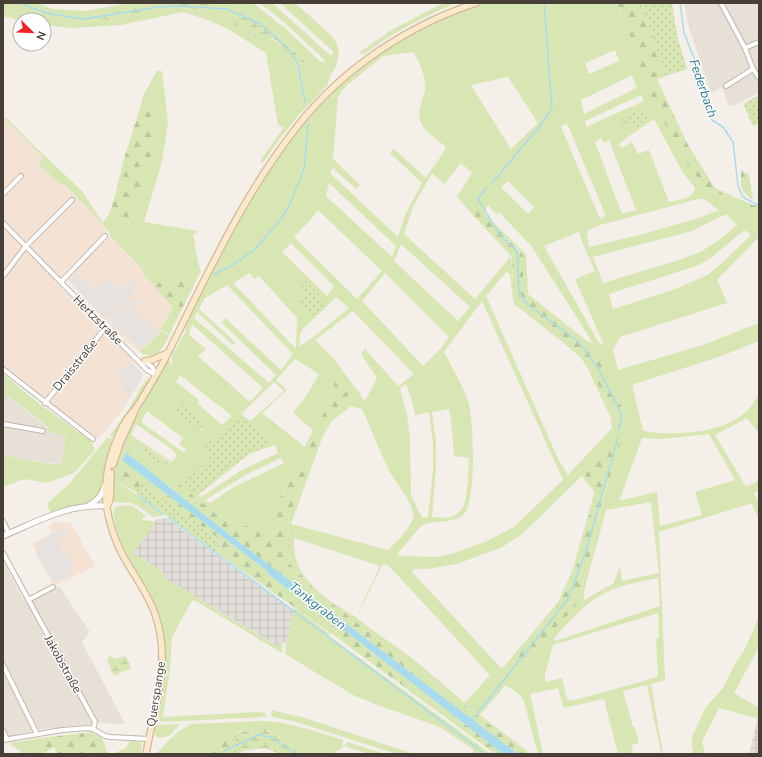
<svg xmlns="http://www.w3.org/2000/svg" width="762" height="757" font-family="'Nunito Sans',sans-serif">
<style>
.residential{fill:#e7e0d7}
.commercial{fill:#f4e2d5}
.industrial{fill:url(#industrial-grid)}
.grass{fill:#d7e6b3;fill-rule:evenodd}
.forest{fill:url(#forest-firs)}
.wetland{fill:url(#wetland-marsh)}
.garden{fill:url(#garden-dots)}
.parking{fill:#e5e2e0}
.water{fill:#a8dced}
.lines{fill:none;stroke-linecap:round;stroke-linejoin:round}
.stream{stroke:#a8dced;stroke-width:1.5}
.minor-casing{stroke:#bfb5ac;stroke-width:6}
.tertiary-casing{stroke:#bfb5ac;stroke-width:7}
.secondary-casing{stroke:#d1ba9a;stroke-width:8}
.minor{stroke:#fff;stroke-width:4}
.tertiary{stroke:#fff;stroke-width:5}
.secondary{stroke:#fce8ca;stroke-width:5.5}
.labels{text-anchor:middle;stroke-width:3;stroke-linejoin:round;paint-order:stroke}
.street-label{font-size:12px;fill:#473e37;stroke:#fff}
.water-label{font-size:13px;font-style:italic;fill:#307c97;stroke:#fff}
</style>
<defs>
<pattern id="industrial-grid" width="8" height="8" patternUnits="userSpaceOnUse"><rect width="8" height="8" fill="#e3deda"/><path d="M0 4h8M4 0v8" fill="none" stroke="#c4c0bc"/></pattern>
<pattern id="forest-firs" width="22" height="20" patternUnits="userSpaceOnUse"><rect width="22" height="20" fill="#d7e6b3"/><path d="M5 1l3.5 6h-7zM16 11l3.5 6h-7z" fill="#bac69b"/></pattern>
<pattern id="wetland-marsh" width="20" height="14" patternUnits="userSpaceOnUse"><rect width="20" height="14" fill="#d7e6b3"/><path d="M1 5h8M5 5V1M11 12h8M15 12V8" fill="none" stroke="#bac69b"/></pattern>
<pattern id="garden-dots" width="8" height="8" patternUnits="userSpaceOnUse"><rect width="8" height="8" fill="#d7e6b3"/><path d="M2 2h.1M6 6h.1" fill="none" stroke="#bac69b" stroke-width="1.8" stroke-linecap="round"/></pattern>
</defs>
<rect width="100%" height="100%" fill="#f4efe9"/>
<g class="residential">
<polygon points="684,3 759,3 759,92 756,94 733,106 728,105 722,87 711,93 689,28"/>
<polygon points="6,395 49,429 66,435 61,465 3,455 3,399 5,399"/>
<polygon points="3,561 26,604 59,586 90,632 82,642 125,724 100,723 42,729 3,737"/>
</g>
<g class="commercial">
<polygon points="3,115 43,158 38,164 62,186 65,183 108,230 55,282 136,362 134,365 143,374 143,377 123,409 99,438 96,439 3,369"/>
<polygon points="110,236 143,271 142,273 173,308 160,329 162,331 140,352 114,330 67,279"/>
<polygon points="53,522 71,523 95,566 54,586 35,552 36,551 32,544 52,533 49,527"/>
</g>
<g class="industrial">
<polygon points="167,518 293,611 287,642 279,644 278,646 166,579 163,572 133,553 157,519"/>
<polygon points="758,718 759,754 749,754"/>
</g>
<g class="grass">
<path d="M3 3H37L53 9 84 11 131 3H194L169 5 172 8C180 7 187 9 195 9 208 11 217 9 231 12L234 6 213 5 205 3H253L287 30 322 63 325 60 285 23 260 3H272L331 56 334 52 280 3H295L332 36 336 42 339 52 336 66 330 76 328 84 297 117 276 144 263 163 260 161 284 127 278 125 266 53 226 28 205 19 183 12 121 25 71 28 44 25V20H20L3 16ZM140 6 139 13 114 17 110 20 101 19 86 21 87 14 112 13ZM231 13 232 17 240 16 247 18 249 13 270 27 277 36 305 61 298 64 304 99 296 65 292 58 283 55V48C273 37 272 38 258 40L242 28 226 23Z"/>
<path d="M443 3H456C423 17 392 33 363 55L360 52 390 31Z"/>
<path d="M483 3H617L629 32 709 191 735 199 750 216 759 217V237L717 280 727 303 620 337 613 350 618 370 700 346 759 323V341L724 355 632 385 643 431C674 436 721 434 746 412 751 407 755 400 759 395V436L758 432 747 418 715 435 746 487 759 480V491L754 493 759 504V520L752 504H749L659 532 665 680 651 684 663 754H656L661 753 647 685 623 691 633 727H635L639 743 632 745 633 754H618L604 699 564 708 558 688 530 694 543 754H538L524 701 521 696 506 685 480 715 531 754H528L322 596 290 564 288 519 328 419 344 404 335 382 324 413 299 469 284 485 285 491 283 496 276 497 273 509 279 524 277 533 262 531 221 518 124 441 133 422 169 358 171 366 172 365V356L186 331 185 329 189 318C222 252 255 183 302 125 336 82 385 46 435 21 450 14 467 9 483 3ZM615 50 619 61 589 74 585 63ZM413 52C420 62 426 77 425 90 423 99 416 113 421 123 425 132 438 140 445 146V150L426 178 394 149 390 153 422 183 405 215 398 237 330 173 333 168 356 189 360 185 333 159 338 97 346 86 383 56ZM632 75 637 88 584 114 581 100ZM508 77 538 123 511 149 471 85ZM641 95 644 101 586 127 585 121ZM654 119 682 171 695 188C694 199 678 200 669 202L649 150 638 154 632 142 622 148 619 144 629 136ZM567 123 606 216 600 219 561 127ZM601 138 604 143 609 140 636 210 622 214 595 142ZM461 163 472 173 457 197 470 212V209L479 203 482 214 518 249 523 255V291L593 347 609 378 625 415 619 419V438L581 591 529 658 517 654 560 602 576 568 595 491 617 438V420L612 413 587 361 563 339 513 286 511 256 475 299 404 234 413 207 432 173 444 184ZM508 181 534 207 528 214 501 187ZM329 183 396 246 392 257 326 196ZM702 198 719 210 699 218 643 234 589 247 587 231 600 225ZM488 205 497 215 499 212 532 247 593 343 587 341 528 294 526 254 484 213ZM318 210 382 271 357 299 294 237 312 218ZM726 214 737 225 718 241 702 251 682 259 603 283 593 257 692 231ZM744 230 751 235 723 262 708 275 670 291 613 309 609 294 699 265 712 257ZM579 232 582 242 595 271 575 279 604 345H603L599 343 544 246ZM291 243 334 286 327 296 282 252ZM401 244 470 307 458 321 394 261ZM506 272 510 274 514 304 565 344 581 358 587 367 611 418 612 428 568 475 559 461 486 296ZM250 273 255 279 259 276 297 318 296 349 233 283ZM385 273 449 337 441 348 423 366 362 301ZM227 285 293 354 281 370 225 318 222 323 276 375 269 383 194 318 197 312 233 345 235 342 199 309 205 298ZM336 297 349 308 316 335 299 347 300 334 302 330ZM482 301 563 480 514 527 485 542 454 553 438 557 399 556 398 553 422 525C434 520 457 524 465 513 476 497 474 419 468 401 462 384 452 368 444 352ZM353 311 414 374 398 386 365 349 361 354 377 378 365 401 334 359 315 340ZM192 324 263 388 250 402 198 356 206 349 189 335ZM295 359 319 374 305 398 293 413 313 430 305 447 262 413 287 390 276 380ZM180 375 232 416 222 425 197 403 199 400 176 382ZM274 382 284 391 250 421 241 414ZM406 384 412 401 415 415 429 412 433 444V469L428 517 422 518 411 495 410 439 407 415 400 388ZM179 403 207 424 201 431 174 409ZM351 406 362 409 389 471 407 498 411 506 414 517 410 525 401 537 388 550 291 524 322 438 331 422ZM449 409 451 419 454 456 469 458C468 471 469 495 463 507 461 511 457 514 454 516 447 519 439 517 432 517L436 469V442L432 412ZM147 411 183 438 179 444 186 450 185 452H183L142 423V419ZM136 424 173 450 176 454V457L172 462 131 435ZM709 434 735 480 695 492 702 515 660 526 657 492 622 500 620 499 642 438 662 439ZM143 445 170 463V464L163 467 139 449ZM275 445 278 453 242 470 201 497 198 495 249 454ZM267 447 182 483 212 459 202 449ZM281 458 284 463 234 487 210 503 205 500 247 474ZM582 476 593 490 594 493 573 569 558 602 502 669 412 572 413 569H428L457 564 502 547 520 536ZM651 502 659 573 622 581 620 567 613 584 603 589 584 600V591L606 510ZM294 538 380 566 356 617C333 604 305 586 296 560 294 553 294 545 294 538ZM383 564 388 565 490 675 465 703 413 659 356 618ZM658 578 660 606 555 641 554 639C567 623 587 601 607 592 622 585 641 581 658 578ZM658 613 659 637 656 639 658 676 644 681 571 701 567 699 562 678 546 682 545 680V674L553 645Z"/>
<path d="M157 71H162L168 122 166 137 161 165 144 222 198 231 195 234H193L198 262 201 271 197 279C189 274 177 281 165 276L155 287 142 273 143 270 110 236 108 230 65 184 62 186 38 164 43 158 6 119 7 118 30 142 82 191 103 223 109 214 130 223 137 195 153 102 141 105 143 96Z"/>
<polygon points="171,298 182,309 169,335 160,329 173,308 168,302"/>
<path d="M162 331 169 336C162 348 157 363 140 352Z"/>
<polygon points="3,374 37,402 91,441 95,450 74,473 47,483 24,479 3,487 3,455 50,464 61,465 66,435 48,432 49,428 7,395 5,399 3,399"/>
<polygon points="148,376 147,384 125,420 116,438 112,437 110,435 128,410"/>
<path d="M107 438 116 440C108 460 107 482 95 500L51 513 47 504 69 484Z"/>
<path d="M121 450 126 452 119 464 122 468 118 482 165 515 153 517C146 512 139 505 131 503 125 502 118 504 112 501L113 480 116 464H118V462H116Z"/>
<path d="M128 505 134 507 145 515 146 517H143V520L156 522 133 553 163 572 166 579 277 646 282 643V653L194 600 191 602 172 637 170 669 163 717 258 712 265 713 266 716 265 717 161 722 158 720C164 684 170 656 161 620 152 585 123 560 115 523 114 517 112 513 115 508L119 506Z"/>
<polygon points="295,608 330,634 329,636 491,754 472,754 474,750 440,727 380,706 353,695 285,654 286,648 285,643 287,642 293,611"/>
<polygon points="759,617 759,647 734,693 759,708 759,719 719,708 702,741 705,754 694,754 692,748 692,736 697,726 706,707 723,688 736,662 745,649"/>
<polygon points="271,710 305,718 414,754 397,754 296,722 273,717 271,715"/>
<path d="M260 721C289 721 316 732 343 740L342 745 344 746 347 742 385 754H368L344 746 333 754H304L291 748 283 739 280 733C270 732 258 728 249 729 232 731 218 743 206 754H156C166 743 178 729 192 724Z"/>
<polygon points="180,724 169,736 158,738 154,733 155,725"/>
<polygon points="42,738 43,742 38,749 38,753 40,754 24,754 9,743"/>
<polygon points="132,741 142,743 141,754 112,754 126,748 129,742"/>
</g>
<g class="forest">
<polygon points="617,3 641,3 666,76 657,79 688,145 715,188 753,205 759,206 759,217 750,216 737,208 735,199 709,191 690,168 650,96 629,32"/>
<polygon points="153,102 156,130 148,168 137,195 130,223 109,214 115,196 123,162 141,105"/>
<path d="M741 170 749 175 753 200C739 190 741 186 741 170Z"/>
<polygon points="476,202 479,203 483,214 523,255 523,291 593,347 609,378 625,415 619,419 619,438 621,441 604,496 581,591 575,607 537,647 529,658 523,663 517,654 560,602 576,568 595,491 582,469 607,442 615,437 617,438 617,420 612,413 587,361 563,339 517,305 513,286 512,257 470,212 470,209"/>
<path d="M165 276C177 281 189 274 197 279L182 309 171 298 168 302 155 287Z"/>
<polygon points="339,381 349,392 344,404 328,419 288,519 290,564 322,596 528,754 518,754 226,532 126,452 121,450 124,441 221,518 262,531 277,533 279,523 273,509 276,497 283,496 285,491 284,485 287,474 299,469 324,413 335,382"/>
<polygon points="122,460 267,571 268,574 290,591 294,591 503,754 495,754 342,641 215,551 222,541 142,484 135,492 118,482 122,468 119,464"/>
<polygon points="91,732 102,738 108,754 55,754 56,749 53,747 44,754 38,753 38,749 43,742 42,738"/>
<polygon points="231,735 237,742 232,751 233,754 206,754 220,742"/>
</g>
<g class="wetland">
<path d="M194 3 234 6 231 12 232 17 240 16 247 18 249 13 270 27 277 36 306 62 296 65 292 58 283 55 281 52 283 48 276 40 272 38 266 44 258 40 242 28 226 23 231 12C217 9 208 11 195 9 187 9 180 7 172 8L169 5Z"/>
<polygon points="140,6 140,13 114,17 110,20 101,19 86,21 86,14 112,13"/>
<polygon points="110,656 115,659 126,656 131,668 114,676 107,660"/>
<path d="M265 728 269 732 280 733C285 745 293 749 304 754H279L266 748 246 750 239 754H233L232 751 237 742 231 735 249 729Z"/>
</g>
<g class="garden">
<polygon points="641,3 672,3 678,39 687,69 666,76"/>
<polygon points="759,95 759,124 753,126 743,104"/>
<polygon points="642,108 648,122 634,129 630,123 622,127 618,120"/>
<polygon points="307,281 328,305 313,319 298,304 305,296 298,289"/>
<polygon points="179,403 207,424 200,431 173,409"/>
<polygon points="239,416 272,441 267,447 249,454 198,494 182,483 211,459 202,449"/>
<polygon points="143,445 170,464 164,467 139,449"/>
<polygon points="141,483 222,541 215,551 135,492"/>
</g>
<g class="parking">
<polygon points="77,273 94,291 107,278 119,291 130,281 135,285 126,302 108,319 101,314 69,281"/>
<polygon points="134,298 139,303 132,310 159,332 145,346 143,345 140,348 109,321"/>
<polygon points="129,361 143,374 143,377 125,405 122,403 129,393 123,389 127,383 127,381 118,374"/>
<polygon points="64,528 67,535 57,541 66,557 69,556 73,565 69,571 71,574 55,582 54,580 52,581 36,552 39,551 35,544"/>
</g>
<polygon class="water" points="126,452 226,532 518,754 503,754 294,591 290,591 268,574 267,571 122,460"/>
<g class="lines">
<g class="stream">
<polyline points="19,3 46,13 83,19 159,7 179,6 227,9 260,24 277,38 291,53 297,62 305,102"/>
<polyline points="680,3 684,33 703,80 707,105 712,120 723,127 733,142 738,186 743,197 759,206"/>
<polyline points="492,183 540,126 552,108 544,3"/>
<polyline points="487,187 478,199 499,234 517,251 519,293 527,304 579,342 598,368 622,415 619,430"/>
<polyline points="214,274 231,266 254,250 279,222 288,208 304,169 308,125"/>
<polyline points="138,495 163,514"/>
<polyline points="168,517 485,754"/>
<polyline points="473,719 568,599 585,554 618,438"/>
<polyline points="222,754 224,751 258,735 271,737 295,754"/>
</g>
<defs>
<g id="minor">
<polyline points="721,3 745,48 753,69 759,78"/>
<polyline points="745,48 759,42"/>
<polyline points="726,86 753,69"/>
<polyline points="3,194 21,176"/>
<polyline points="3,223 147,370 156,375"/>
<polyline points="3,276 26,246 72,200"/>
<polyline points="61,282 105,236"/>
<polyline points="144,361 152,367 156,375"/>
<polyline points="3,369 93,439"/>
<polyline points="45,403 105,328"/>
<polyline points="3,424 43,431"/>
<polyline points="3,521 9,534"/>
<polyline points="3,553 95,722 93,729"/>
<polyline points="28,600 53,587"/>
<polyline points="3,665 37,734"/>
<polyline points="3,731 7,739"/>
<polyline points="3,740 62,730 88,728 93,729 105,736 111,737 149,739"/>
</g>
<g id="tertiary">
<path d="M88 506C99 499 101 497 105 485"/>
<path d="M3 536C39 521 66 504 107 506"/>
</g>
<g id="secondary">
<polyline points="145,361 152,360 167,353"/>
<polyline points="113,465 121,441 134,413"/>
<polyline points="107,506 110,500 111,473"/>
<path d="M146 754C154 708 172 661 155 614 147 591 131 572 120 550 111 530 104 505 106 484 107 463 116 437 127 419 130 415 133 412 136 408 146 393 155 377 164 361 205 280 242 195 300 123 344 68 409 25 476 3"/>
</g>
</defs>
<use href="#minor" class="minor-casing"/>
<use href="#tertiary" class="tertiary-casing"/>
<use href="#secondary" class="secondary-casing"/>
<use href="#minor" class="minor"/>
<use href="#tertiary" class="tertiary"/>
<use href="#secondary" class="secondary"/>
</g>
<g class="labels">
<g class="street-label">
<text transform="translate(98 320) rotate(45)" y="4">Hertzstraße</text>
<text transform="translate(75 365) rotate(-51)" y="4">Draisstraße</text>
<text transform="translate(63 664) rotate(61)" y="4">Jakobstraße</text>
<text transform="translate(156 694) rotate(-81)" y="4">Querspange</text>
</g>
<g class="water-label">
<text transform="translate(704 88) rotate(71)" y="5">Federbach</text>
<text transform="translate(318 605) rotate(38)" y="5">Tankgraben</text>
</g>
</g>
<rect width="762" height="757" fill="none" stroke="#473e37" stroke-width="8"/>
<g transform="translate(32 32) rotate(113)"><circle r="19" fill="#ffffff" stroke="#b5b2af"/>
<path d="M0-3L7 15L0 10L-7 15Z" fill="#f02326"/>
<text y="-6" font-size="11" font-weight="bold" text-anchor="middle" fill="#473e37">N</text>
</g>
</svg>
